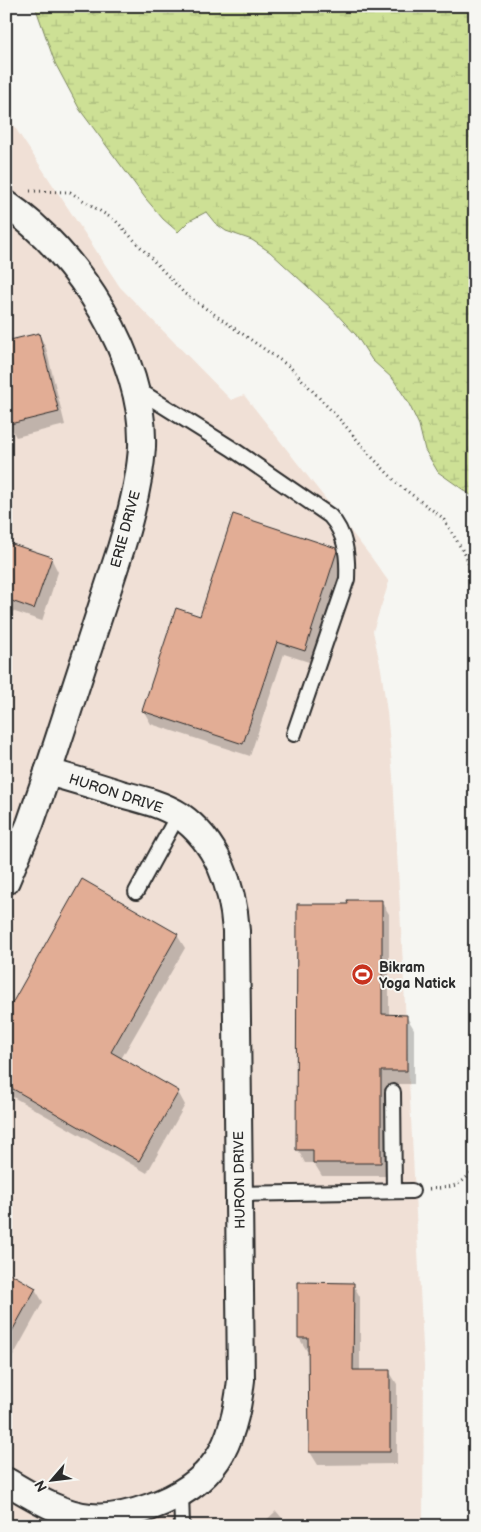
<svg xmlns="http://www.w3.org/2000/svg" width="481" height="1532" font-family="'Balsamiq Sans',sans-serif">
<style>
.built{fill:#f0e0d6}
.wetland{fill:url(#wetland-marsh);stroke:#7c8660}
.shadow{fill:#0003}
.building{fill:#e2ad95;stroke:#2b2b2b}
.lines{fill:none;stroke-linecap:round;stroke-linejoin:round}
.lane-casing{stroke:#2b2b2b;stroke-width:18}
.street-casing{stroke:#2b2b2b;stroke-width:30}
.path{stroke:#2b2b2b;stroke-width:3;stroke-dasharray:1 4;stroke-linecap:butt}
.lane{stroke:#f6f6f2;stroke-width:14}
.street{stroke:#f6f6f2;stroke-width:26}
.labels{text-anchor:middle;stroke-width:4;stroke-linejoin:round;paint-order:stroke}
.street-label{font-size:14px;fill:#2b2b2b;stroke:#f6f6f2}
.poi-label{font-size:14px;font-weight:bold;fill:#2b2b2b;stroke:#f6f6f2;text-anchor:start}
</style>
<defs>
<pattern id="wetland-marsh" width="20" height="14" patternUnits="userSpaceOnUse" patternTransform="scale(1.25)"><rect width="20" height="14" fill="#cde095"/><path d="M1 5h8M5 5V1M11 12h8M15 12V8" fill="none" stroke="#b0c081"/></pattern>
</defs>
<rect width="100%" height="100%" fill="#f6f6f2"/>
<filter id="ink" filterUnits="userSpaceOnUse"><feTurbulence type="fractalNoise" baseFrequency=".02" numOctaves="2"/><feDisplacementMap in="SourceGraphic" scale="10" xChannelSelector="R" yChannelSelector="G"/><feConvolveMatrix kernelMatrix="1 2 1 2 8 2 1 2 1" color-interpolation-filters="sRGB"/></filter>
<g filter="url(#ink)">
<polygon class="built" points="6,107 14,126 120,287 231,400 244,395 371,557 389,582 373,631 381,669 387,712 393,776 424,1365 423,1526 6,1526"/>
<polygon class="wetland" points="35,6 475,6 475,498 438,472 425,450 419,425 408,402 393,379 372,360 356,335 332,309 270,252 252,240 226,231 215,223 206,212 189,221 178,232 163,219 146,199 80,110 55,63"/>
<g class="shadow">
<polygon points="39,334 46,348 65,425 16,437 12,430 6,432 6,342"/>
<polygon points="6,543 51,558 58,572 42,621 6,609"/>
<polygon points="336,549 344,566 312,663 284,654 250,756 151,724 143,710 201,618"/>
<polygon points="381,901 389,914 389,1016 406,1016 414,1029 414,1084 388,1084 388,1176 322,1176 314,1163 305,1163 298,1150 349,906"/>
<polygon points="177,935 185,948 121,1059 178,1092 185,1105 147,1173 6,1093 6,1016"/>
<polygon points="6,1273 35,1289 43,1302 11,1360 13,1372 6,1376"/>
<polygon points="353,1284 360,1297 360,1371 389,1371 397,1384 397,1464 318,1465 310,1452 310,1351 307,1351 299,1338"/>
<polygon points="276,1511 289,1526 260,1526"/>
</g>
<g class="building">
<polygon points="39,333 59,412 6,425 6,341"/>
<polygon points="233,514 336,548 337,551 305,651 277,642 243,744 142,711 176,608 200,616"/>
<polygon points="6,542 52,557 34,609 6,599"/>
<polygon points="82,879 178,934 111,1052 179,1091 139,1161 6,1085 6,1014"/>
<polygon points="347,900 382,900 382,1014 407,1015 407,1071 381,1071 381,1163 313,1163 313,1150 296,1150 297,904 348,904"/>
<polygon points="6,1271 36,1288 6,1342"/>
<polygon points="298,1282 354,1283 353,1370 390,1370 390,1452 309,1452 308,1338 298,1338"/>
</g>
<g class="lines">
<defs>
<g id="lane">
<path d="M135 388 231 448 330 516C346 534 348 555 347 579L294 734"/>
<polyline points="136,892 178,815"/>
<polyline points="393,1092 394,1191"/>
<polyline points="239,1194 412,1191"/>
<polyline points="181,1493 182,1526"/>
</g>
<g id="street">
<path d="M6 204C78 253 145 358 142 447 140 481 131 515 121 548L48 772 30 824 6 881"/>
<path d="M6 1481C32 1496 59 1514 90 1517 110 1519 131 1514 150 1507 215 1484 234 1446 241 1380L236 931C233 886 217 841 179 815 162 804 140 799 121 794 97 786 72 779 48 772"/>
</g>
</defs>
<use href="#lane" class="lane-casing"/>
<use href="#street" class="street-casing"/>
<g class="path">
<polyline points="30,191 70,192 116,221 185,294 290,367 343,423 370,455 400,486 443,518 466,556 475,586"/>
<path d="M429 1189C451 1187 461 1188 475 1167"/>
</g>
<use href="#lane" class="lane"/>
<use href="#street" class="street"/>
</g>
</g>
<defs>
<symbol id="stadium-disc" viewBox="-11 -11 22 22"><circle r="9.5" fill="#c8321e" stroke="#f6f6f2"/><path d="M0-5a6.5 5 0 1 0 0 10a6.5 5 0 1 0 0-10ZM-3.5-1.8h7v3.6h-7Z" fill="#fff"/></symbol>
</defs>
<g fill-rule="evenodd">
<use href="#stadium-disc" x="350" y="962" width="25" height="25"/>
</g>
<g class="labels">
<g class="street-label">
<text transform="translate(125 529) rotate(-75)" y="5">ERIE DRIVE</text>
<text transform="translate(116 793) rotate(18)" y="5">HURON DRIVE</text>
<text transform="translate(239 1180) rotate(-91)" y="5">HURON DRIVE</text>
</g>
<g class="poi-label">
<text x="379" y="972">Bikram<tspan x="379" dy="16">Yoga Natick</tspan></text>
</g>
</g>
<rect width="481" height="1532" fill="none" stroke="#f6f6f2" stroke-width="25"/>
<rect x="12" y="12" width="456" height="1507" fill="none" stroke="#2b2b2b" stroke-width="2" filter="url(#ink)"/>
<g transform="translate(52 1480) rotate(242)" stroke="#f6f6f2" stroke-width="4" paint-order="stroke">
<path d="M0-4L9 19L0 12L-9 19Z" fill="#2b2b2b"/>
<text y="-8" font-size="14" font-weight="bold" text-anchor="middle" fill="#2b2b2b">N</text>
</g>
</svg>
